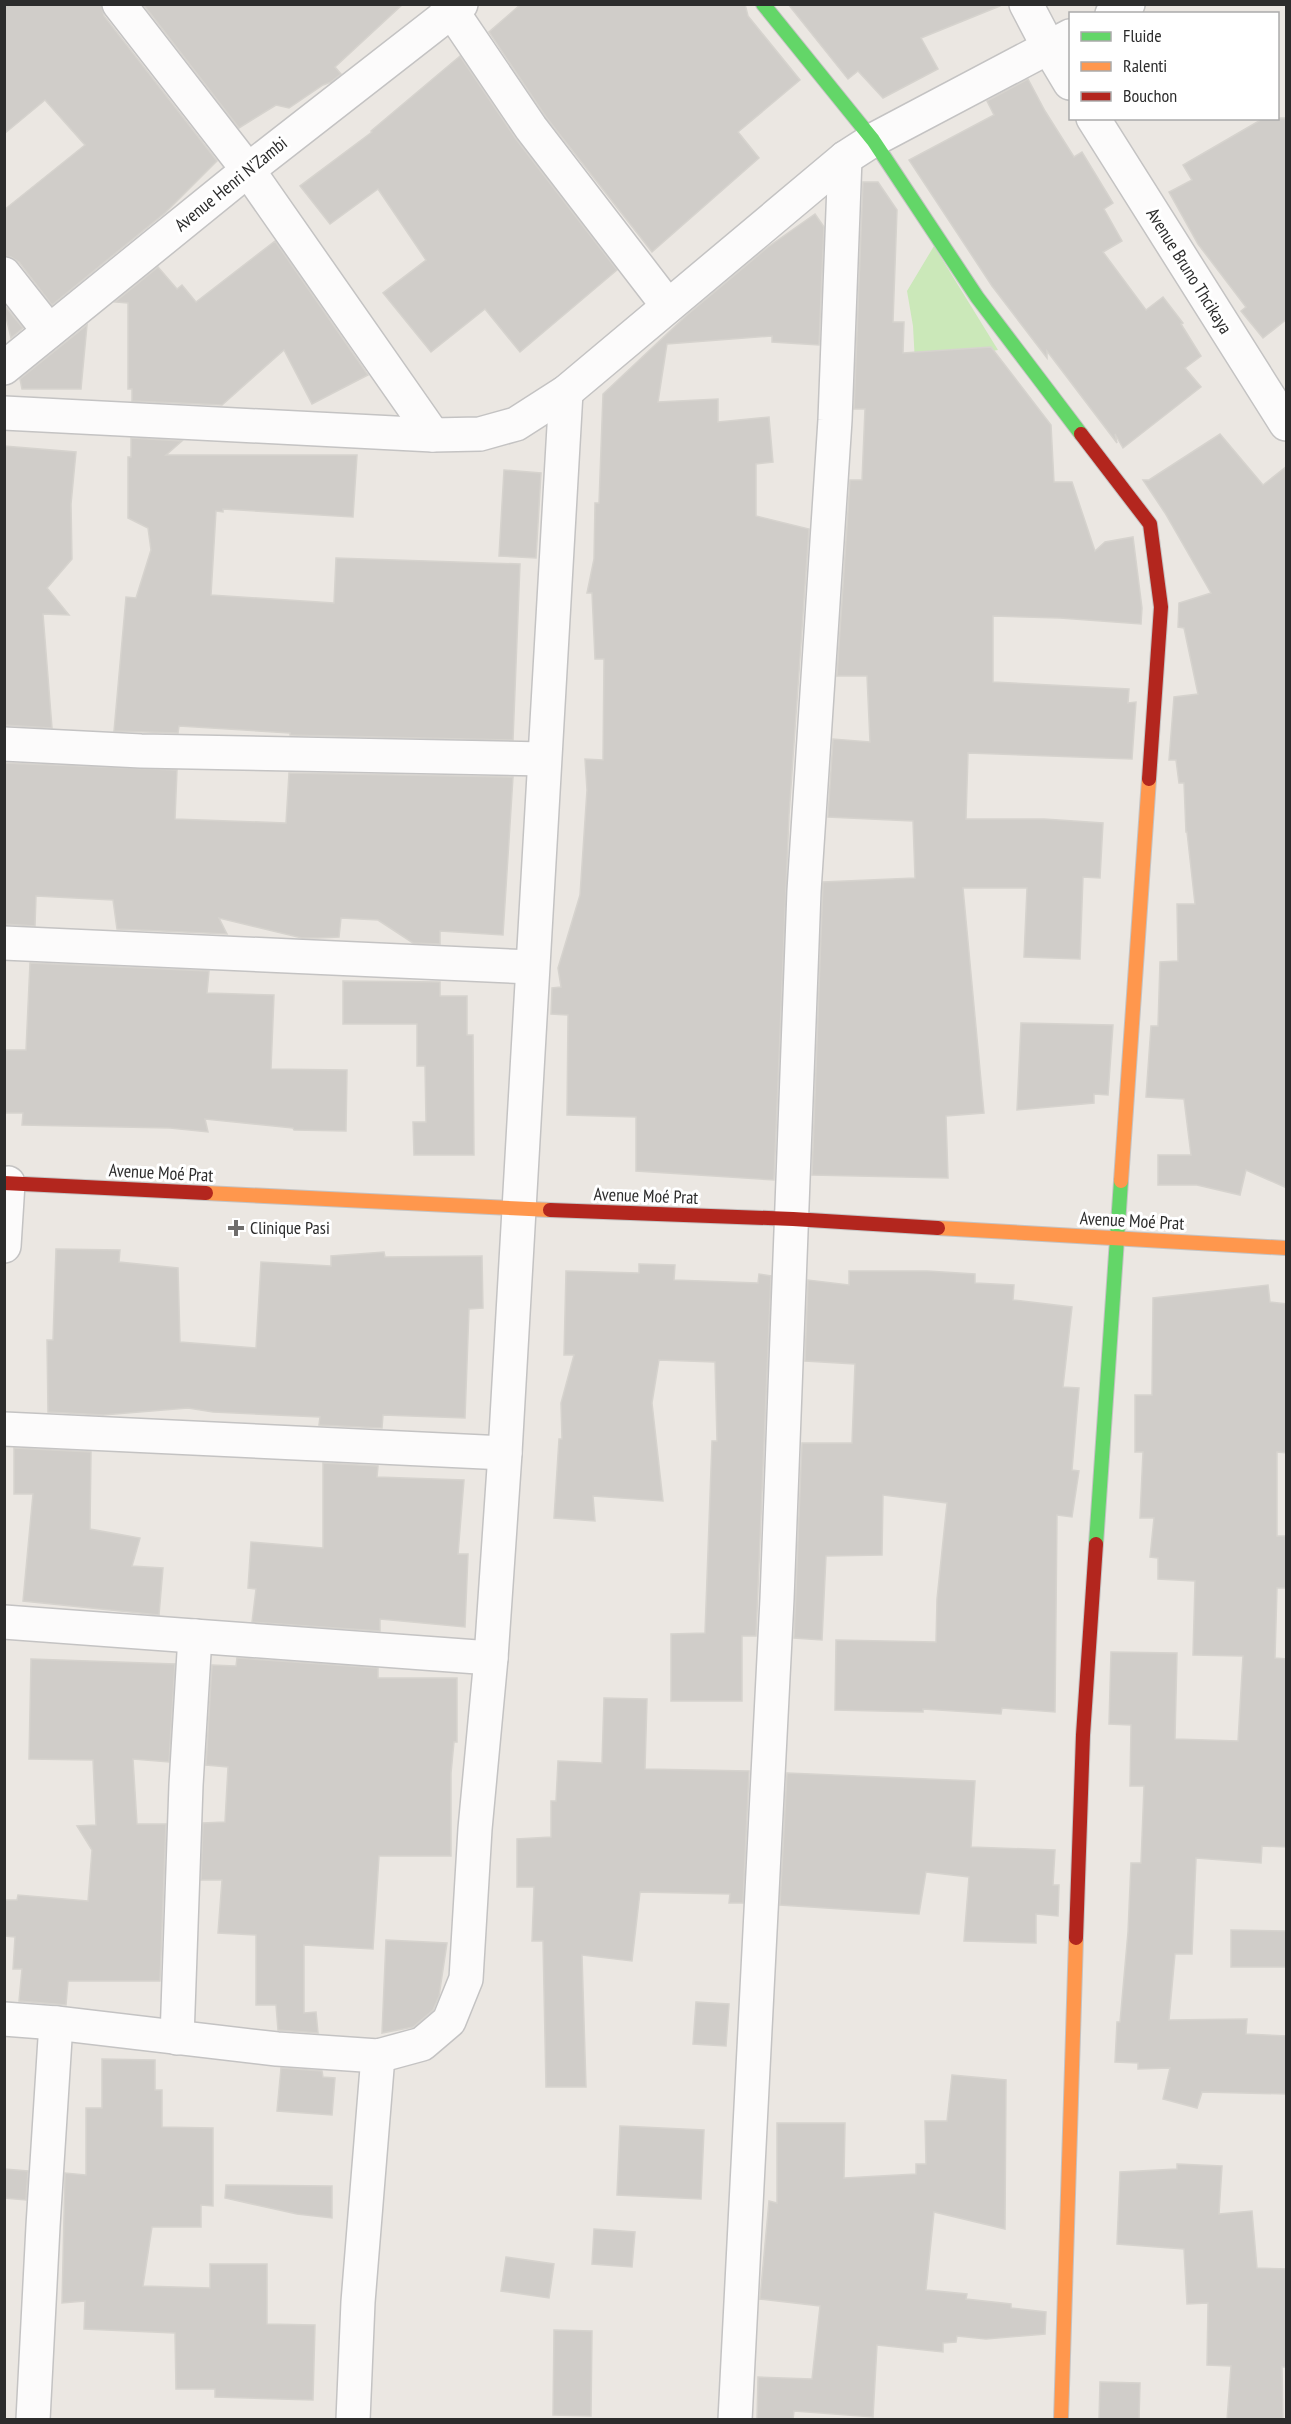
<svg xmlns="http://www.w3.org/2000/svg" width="1291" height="2424" font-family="'PT Sans Narrow',sans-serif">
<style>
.green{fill:#cbe8b9}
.building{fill:#d0cdc9;stroke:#d6d3ce;stroke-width:1.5}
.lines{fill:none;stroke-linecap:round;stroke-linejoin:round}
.street-casing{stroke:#c4c3c3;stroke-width:36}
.fast-casing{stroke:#c4c3c3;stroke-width:16}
.slow-casing{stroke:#c4c3c3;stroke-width:16}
.jam-casing{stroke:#c4c3c3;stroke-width:16}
.street{stroke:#fcfbfb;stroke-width:33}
.fast{stroke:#63d668;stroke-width:14}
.slow{stroke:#ff974d;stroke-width:14}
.jam{stroke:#b3261e;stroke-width:14}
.poi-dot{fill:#6f6d6c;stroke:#fff;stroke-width:2}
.labels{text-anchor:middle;stroke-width:6;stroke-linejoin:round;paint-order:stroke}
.street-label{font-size:18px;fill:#2c2c2c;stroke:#fff}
.poi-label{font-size:18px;fill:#2c2c2c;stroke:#fff;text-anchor:start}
</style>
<rect width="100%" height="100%" fill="#ebe7e2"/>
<polygon class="green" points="934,246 998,350 915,363 913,326 907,291"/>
<g class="building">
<polygon points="4,4 101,4 104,16 217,161 166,212 52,305 19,262 11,257 4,256 4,210 85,145 45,100 4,134"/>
<polygon points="143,4 403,4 335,67 341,74 331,82 323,85 289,108 276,105 239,128"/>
<polygon points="521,4 745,4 748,16 800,80 738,132 759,158 652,252 546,117 489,32"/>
<polygon points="788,4 1000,4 1000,6 921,38 938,69 883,98 858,71 848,79"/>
<polygon points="460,56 516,139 617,270 520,352 485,309 431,352 383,293 426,260 378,189 330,224 300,186 372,132 371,131"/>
<polygon points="1028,79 1045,111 1074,157 1082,152 1113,203 1104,209 1122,241 1103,252 1146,310 1163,297 1183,323 1181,324 1201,356 1185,368 1201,387 1123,448 1115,434 1117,443 1047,351 1047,358 992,286 909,160 994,115 987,101"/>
<polygon points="1264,118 1287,118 1287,319 1263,338 1241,311 1246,307 1198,244 1169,192 1192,180 1183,165"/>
<polygon points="863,182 878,182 897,210 893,322 904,322 903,353 991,347 1051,425 1054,482 1072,482 1095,551 1105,542 1133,537 1142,608 1141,624 1060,618 993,616 993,682 1129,689 1128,703 1136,702 1132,759 968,753 966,819 1044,819 1103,823 1100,878 1083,877 1080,959 1024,957 1027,888 963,888 984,1113 946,1116 948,1178 812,1175 823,882 915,878 913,821 828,817 833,739 870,742 867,676 837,676 850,480 862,480 865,409 854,409"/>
<polygon points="815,214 824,227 819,345 772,342 772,336 667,344 658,402 718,399 718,422 769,417 773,462 756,464 756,516 809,529 789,815 774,1180 636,1171 636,1117 567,1115 568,1015 551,1014 552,988 561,987 558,968 580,895 587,790 585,759 603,760 604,659 595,659 592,593 587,593 594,559 595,503 599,503 603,394 687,315 768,247"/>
<polygon points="275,241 368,375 312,404 284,350 222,405 132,401 132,389 128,389 128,303 115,302 158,267 177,289 182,285 196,302"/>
<polygon points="4,305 23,328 11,338 4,309"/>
<polygon points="87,325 81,389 22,389 20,379"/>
<polygon points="1220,434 1263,485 1287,466 1287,1188 1246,1170 1240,1195 1197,1185 1158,1185 1158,1155 1191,1155 1184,1099 1146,1097 1151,1026 1158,1026 1160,962 1178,961 1177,904 1195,904 1187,832 1186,832 1184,783 1179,783 1176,760 1169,760 1174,697 1198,694 1184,628 1178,627 1179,603 1211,593 1165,513 1143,480 1149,480"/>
<polygon points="131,438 182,441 166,455 357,455 353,517 223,509 223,512 216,511 211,595 334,603 336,558 520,564 513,740 290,735 290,733 179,726 178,733 114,731 126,597 136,598 151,550 148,528 128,518 128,457 131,457"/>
<polygon points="4,446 76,452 71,504 72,559 47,588 69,615 43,614 52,728 4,725"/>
<polygon points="504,470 541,473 536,558 499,556"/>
<polygon points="4,763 177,770 175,819 286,823 289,773 513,777 503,935 440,931 440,944 413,943 378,920 341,918 339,937 317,938 302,938 219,918 227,934 117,929 113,900 36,896 35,926 4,924"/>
<polygon points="30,963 209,971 207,993 274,995 271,1069 347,1070 346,1131 294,1130 293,1128 205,1119 208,1132 170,1128 22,1125 23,1113 4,1113 4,1050 26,1050"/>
<polygon points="343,981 440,982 440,996 467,996 467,1035 473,1035 474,1155 414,1155 413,1122 426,1122 425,1066 417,1066 417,1024 343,1024"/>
<polygon points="1021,1023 1113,1025 1108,1095 1094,1094 1094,1103 1017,1110"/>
<polygon points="56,1249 120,1250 119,1262 178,1268 180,1342 256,1348 261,1262 331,1266 331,1256 384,1252 385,1257 482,1256 483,1308 469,1309 465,1418 383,1415 382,1428 319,1425 320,1417 213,1412 188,1408 103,1415 48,1412 47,1340 53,1340"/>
<polygon points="639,1264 675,1265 674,1280 758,1283 759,1274 771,1276 756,1636 742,1636 742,1701 671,1701 671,1634 705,1633 712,1441 717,1441 715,1362 659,1360 652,1403 663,1501 593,1496 595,1521 554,1518 559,1439 562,1439 561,1403 574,1355 564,1355 566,1271 639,1273"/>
<polygon points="849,1271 927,1271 975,1274 975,1283 1014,1285 1013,1300 1072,1307 1063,1387 1079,1388 1072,1470 1079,1471 1072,1517 1057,1515 1055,1712 1002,1708 1001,1714 923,1709 923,1712 835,1710 836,1640 936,1642 937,1599 947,1503 883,1495 882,1555 826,1556 822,1640 794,1638 802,1443 852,1443 855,1364 805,1361 808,1280 849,1285"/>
<polygon points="1268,1285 1270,1302 1287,1304 1287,1453 1277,1452 1277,1536 1287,1536 1287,1588 1277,1588 1275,1658 1287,1659 1287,1847 1262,1846 1261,1863 1196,1858 1192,1954 1175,1954 1169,2020 1247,2019 1246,2034 1287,2036 1287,2094 1202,2092 1197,2108 1163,2099 1170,2068 1138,2069 1138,2063 1115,2062 1117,2022 1120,2022 1128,1932 1131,1863 1141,1863 1144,1786 1130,1786 1131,1725 1109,1724 1111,1652 1177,1653 1175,1739 1238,1741 1243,1656 1193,1655 1195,1581 1158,1579 1158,1558 1150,1557 1154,1518 1140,1518 1143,1452 1135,1452 1135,1395 1152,1395 1153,1298"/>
<polygon points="14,1448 91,1452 90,1529 140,1538 132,1566 163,1568 159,1615 23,1601 33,1494 14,1494"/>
<polygon points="323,1463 378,1466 377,1477 464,1480 458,1554 468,1554 465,1627 380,1619 380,1631 252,1622 256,1589 248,1588 251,1542 323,1548"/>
<polygon points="237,1658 378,1668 378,1678 457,1678 457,1742 454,1742 451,1773 451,1856 379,1856 373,1949 304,1945 304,2013 316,2012 318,2033 278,2030 276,2005 256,2005 256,1935 218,1933 222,1880 201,1880 203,1823 225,1822 228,1767 206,1765 212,1665 236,1666"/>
<polygon points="31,1659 175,1664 169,1762 133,1759 137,1824 166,1824 160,1981 68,1981 66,2005 19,2001 22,1969 13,1969 15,1937 4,1936 4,1900 17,1900 18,1895 88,1901 92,1850 77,1826 96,1825 93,1760 29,1759"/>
<polygon points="604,1698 647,1699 645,1769 749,1771 743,1903 729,1903 730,1894 640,1892 632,1961 582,1955 586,2087 546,2087 543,1941 532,1941 534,1887 517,1887 517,1839 551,1837 551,1801 556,1801 558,1761 602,1763"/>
<polygon points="787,1773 975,1781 971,1847 1055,1850 1053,1885 1059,1885 1058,1916 1036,1914 1036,1943 964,1941 969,1877 926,1872 919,1914 780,1905"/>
<polygon points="1231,1930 1287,1931 1287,1967 1231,1967"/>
<polygon points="386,1940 447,1943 439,1996 433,2010 413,2027 382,2033"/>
<polygon points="696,2002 729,2004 726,2046 693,2044"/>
<polygon points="102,2059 155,2060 155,2090 162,2090 162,2127 213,2128 213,2206 201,2205 201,2227 152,2227 143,2286 210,2288 210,2264 267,2264 267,2324 315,2325 313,2400 215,2397 215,2389 176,2389 175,2333 84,2329 85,2301 62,2303 65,2173 86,2175 86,2108 102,2108"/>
<polygon points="281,2068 322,2071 323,2077 335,2078 332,2115 277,2111"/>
<polygon points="952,2075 1006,2080 1005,2229 934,2212 926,2290 967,2294 966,2299 1011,2304 1011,2308 1046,2312 1045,2334 986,2339 957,2336 956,2342 943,2343 943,2352 877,2345 873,2417 794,2411 793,2420 757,2420 758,2377 812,2379 820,2306 760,2299 769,2201 777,2203 777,2123 845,2123 844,2178 916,2174 916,2164 926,2164 925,2121 947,2121"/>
<polygon points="620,2126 704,2130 701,2199 617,2195"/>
<polygon points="1177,2164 1222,2166 1219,2214 1252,2211 1257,2268 1287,2269 1287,2367 1282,2367 1283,2420 1227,2420 1231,2366 1207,2365 1208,2303 1187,2304 1184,2249 1117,2244 1120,2172 1177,2169"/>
<polygon points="4,2169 28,2171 26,2200 4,2198"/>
<polygon points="226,2185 332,2186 332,2218 297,2214 225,2198"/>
<polygon points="594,2229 635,2232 632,2267 592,2264"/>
<polygon points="506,2257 554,2264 549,2298 501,2291"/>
<polygon points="554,2330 592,2331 591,2416 553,2415"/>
<polygon points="1100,2382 1140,2383 1139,2420 1099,2420"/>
</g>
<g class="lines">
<defs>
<g id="street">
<polyline points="119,4 248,170 433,435"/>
<polyline points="447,4 531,128 668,306"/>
<polyline points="1026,4 1049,48 1070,83"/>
<polyline points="1112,14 1128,4"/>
<polyline points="1093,118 1286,424"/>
<polyline points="4,274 49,331"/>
<polyline points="4,368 248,170 461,4"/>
<polyline points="4,413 433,435 480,434 516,424 566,392 845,158 873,140 1070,36"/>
<polyline points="4,744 141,751 544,759"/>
<polyline points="4,943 532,967"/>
<polyline points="4,1246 8,1183"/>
<polyline points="4,1429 505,1453"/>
<polyline points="4,1622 491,1658"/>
<polyline points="4,2019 56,2023 277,2049 378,2056 422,2044 449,2021 466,1979 475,1829 491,1658 505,1453 566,392"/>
<polyline points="177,2038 186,1785 195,1636"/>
<polyline points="33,2420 43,2226 56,2023"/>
<polyline points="353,2420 358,2302 378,2056"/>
<polyline points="735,2420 777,1599 804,891 835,420 845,158"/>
</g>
<g id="fast">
<polyline points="763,4 873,140 977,297 1081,434"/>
<polyline points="1096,1544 1121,1181"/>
</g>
<g id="slow">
<polyline points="1121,1181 1149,779"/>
<polyline points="206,1193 550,1210"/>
<polyline points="938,1228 1286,1248"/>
<polyline points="1061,2420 1076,1938"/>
</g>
<g id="jam">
<polyline points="1081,434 1150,524 1161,607 1149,779"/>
<polyline points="4,1183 206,1193"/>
<polyline points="550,1210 793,1219 938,1228"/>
<polyline points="1076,1938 1083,1735 1096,1544"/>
</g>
</defs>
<use href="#street" class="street-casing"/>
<use href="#fast" class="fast-casing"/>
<use href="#slow" class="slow-casing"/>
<use href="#jam" class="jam-casing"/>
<use href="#street" class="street"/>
<use href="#fast" class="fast"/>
<use href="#slow" class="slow"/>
<use href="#jam" class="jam"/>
</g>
<path class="poi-dot" d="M233 1219h6v6h6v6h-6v6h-6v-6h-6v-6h6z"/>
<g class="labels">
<g class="street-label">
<text transform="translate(231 184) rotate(-39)" y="6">Avenue Henri N'Zambi</text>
<text transform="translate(1189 271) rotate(58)" y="6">Avenue Bruno Thcikaya</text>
<text transform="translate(161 1173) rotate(3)" y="6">Avenue Moé Prat</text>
<text transform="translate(646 1196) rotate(2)" y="6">Avenue Moé Prat</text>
<text transform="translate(1132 1221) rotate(3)" y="6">Avenue Moé Prat</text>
</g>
<g class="poi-label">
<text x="250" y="1234">Clinique Pasi</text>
</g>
</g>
<rect width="1291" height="2424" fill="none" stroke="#2c2c2c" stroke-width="12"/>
<rect x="1069" y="12" width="210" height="108" fill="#ffffff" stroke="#ababab" stroke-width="1.5"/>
<rect x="1081" y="32" width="30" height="9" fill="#63d668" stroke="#ababab" stroke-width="1.5"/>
<text x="1123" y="42" font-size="18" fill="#2c2c2c">Fluide</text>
<rect x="1081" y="62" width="30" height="9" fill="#ff974d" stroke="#ababab" stroke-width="1.5"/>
<text x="1123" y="72" font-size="18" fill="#2c2c2c">Ralenti</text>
<rect x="1081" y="92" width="30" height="9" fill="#b3261e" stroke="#ababab" stroke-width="1.5"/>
<text x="1123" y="102" font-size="18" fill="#2c2c2c">Bouchon</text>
</svg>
